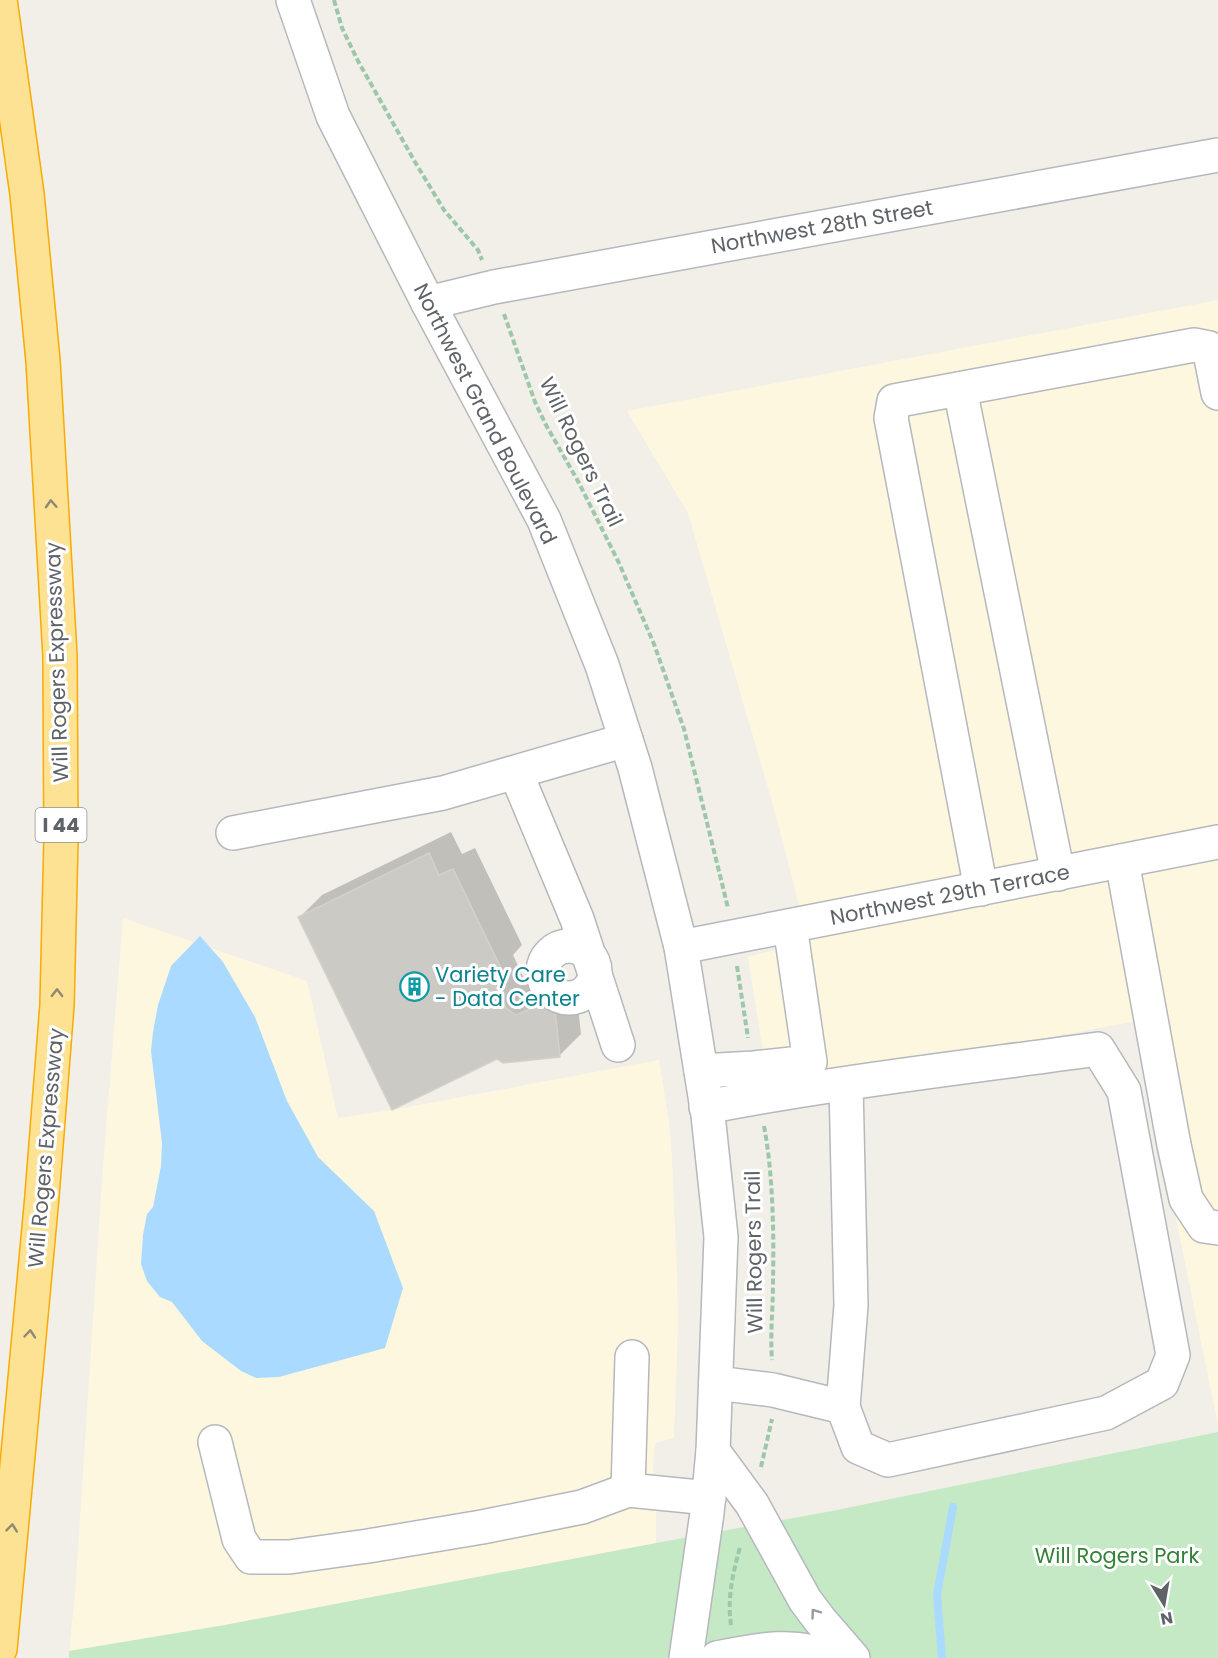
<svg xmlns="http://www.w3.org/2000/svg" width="1218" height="1658" font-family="Poppins,sans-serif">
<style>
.commercial{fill:#fef7e0}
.green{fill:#c5e8c5}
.water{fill:#aadaff}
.shadow{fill:#0003}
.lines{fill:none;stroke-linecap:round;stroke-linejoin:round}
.stream{stroke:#aadaff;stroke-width:8}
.building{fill:#cccac5;stroke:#d6d1c6;stroke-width:1.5}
.minor-casing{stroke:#b5b8bc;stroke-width:36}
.highway-casing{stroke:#f9ab00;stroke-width:36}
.path{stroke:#9cc7a9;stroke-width:4;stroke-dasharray:6 3;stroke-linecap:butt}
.minor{stroke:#fff;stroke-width:33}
.highway{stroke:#fde293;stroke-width:33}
.oneway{stroke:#8e8975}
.oneway2{stroke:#979a9d}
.labels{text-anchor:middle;stroke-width:6;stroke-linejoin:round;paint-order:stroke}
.shield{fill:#fff;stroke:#8f9295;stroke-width:1.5}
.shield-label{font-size:20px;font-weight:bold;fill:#5f6368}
.street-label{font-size:21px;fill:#5f6368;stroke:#fff}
.culture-label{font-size:21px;fill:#0d838f;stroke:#fff;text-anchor:start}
.park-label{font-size:21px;fill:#348238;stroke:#fff}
</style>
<rect width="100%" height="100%" fill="#f1efe8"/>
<g class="commercial">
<polygon points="1218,300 1218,1425 1136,1021 833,1078 764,1057 748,957 805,942 799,905 775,812 688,513 627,411"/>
<polygon points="123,918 307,981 338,1118 392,1110 659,1060 669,1122 672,1157 677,1275 678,1322 674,1438 655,1443 653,1466 656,1513 656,1543 225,1625 69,1651 75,1595 103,1166"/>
</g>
<polygon class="green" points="1218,1432 1218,1658 69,1658 69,1651 225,1625 656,1543 832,1511"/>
<polygon class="water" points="200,936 223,962 255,1017 287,1101 318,1157 374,1211 403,1288 385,1348 279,1377 256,1378 241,1371 202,1341 172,1302 160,1297 147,1281 141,1264 143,1235 147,1214 153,1207 161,1166 162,1143 151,1051 153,1032 158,1005 171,966"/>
<polygon class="shadow" points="451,832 462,854 475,848 522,945 513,955 528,987 539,994 575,979 581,1034 559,1056 300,917 322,895"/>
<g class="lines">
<polyline class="stream" points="942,1658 937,1595 953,1507"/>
</g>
<polygon class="building" points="429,853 439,875 453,869 501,968 490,974 506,1008 516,1015 554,999 560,1057 503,1063 497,1059 392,1110 298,917"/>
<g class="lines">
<defs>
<g id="minor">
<polyline points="293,0 333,116 428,303 544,520 602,665 635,768 681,947 708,1115 721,1237 713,1451 707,1513 686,1658"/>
<polyline points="428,303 494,287 1218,155"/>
<polyline points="960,389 1058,874"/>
<polyline points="516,773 577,919 618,1045"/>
<polyline points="233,833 443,793 626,740"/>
<polyline points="1122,861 1174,1145 1186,1199 1204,1226 1218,1228"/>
<polyline points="981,889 891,418 894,401 1194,345 1209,348 1218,393"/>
<circle cx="569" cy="972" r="26"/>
<polyline points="681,947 1218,842"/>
<polyline points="701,1071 754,1068 810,1062 790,926"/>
<path d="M706 1107C836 1082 968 1067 1098 1049L1124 1091 1173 1355 1162 1383 1106 1413 888 1460 858 1447 843 1407 773 1390 716 1383"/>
<polyline points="843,1407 851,1305 846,1084"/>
<polyline points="215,1442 239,1539 251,1557 289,1557 368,1546 482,1527 582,1507 628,1490 709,1498"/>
<polyline points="713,1451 752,1504 805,1600 820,1620 853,1658"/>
<polyline points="628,1490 632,1357"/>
<path d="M717 1658C752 1651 796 1641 830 1658"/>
</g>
<polyline id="highway" points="0,1649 42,1196 57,1005 61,839 60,656 43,361 27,194 0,0"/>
</defs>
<use href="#minor" class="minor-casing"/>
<use href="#highway" class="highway-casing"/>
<g class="path">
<polyline points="334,0 342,28 358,61 415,162 444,210 478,250 482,260"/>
<polyline points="504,314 535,402 546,425 579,483 619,563 654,644 684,729 728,908"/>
<polyline points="737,966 748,1038"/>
<path d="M764 1126C773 1173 774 1234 773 1282 773 1310 770 1333 772 1360"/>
<polyline points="761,1467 772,1419"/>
<path d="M731 1625C727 1598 733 1573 740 1547"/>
</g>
<use href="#minor" class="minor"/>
<use href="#highway" class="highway"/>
</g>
<defs><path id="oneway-chevron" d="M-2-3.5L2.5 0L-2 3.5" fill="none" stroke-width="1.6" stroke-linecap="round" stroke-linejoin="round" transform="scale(1.5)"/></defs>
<g class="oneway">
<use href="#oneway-chevron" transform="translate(51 504) rotate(-93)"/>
<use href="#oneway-chevron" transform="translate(57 993) rotate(-89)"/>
<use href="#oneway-chevron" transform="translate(30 1334) rotate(-85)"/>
<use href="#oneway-chevron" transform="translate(12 1528) rotate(-84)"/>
</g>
<use class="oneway2" href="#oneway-chevron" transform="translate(815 1613) rotate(-126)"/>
<defs>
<symbol id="building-ring" viewBox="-11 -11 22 22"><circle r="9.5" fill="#fff" stroke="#0f9aa8" stroke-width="1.5"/><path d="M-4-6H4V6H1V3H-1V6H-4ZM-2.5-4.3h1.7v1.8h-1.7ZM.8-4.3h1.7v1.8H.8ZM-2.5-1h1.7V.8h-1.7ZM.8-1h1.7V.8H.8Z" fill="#0f9aa8"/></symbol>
</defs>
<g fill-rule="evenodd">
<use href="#building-ring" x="398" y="970" width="33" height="33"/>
</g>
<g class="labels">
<rect class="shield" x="35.5" y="808" width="51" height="34" rx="4.5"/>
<g class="shield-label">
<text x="61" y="832">I 44</text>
</g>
<g class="street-label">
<text transform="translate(822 227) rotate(-10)" y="7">Northwest 28th Street</text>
<text transform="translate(485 414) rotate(63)" y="7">Northwest Grand Boulevard</text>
<text transform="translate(581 452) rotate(64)" y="7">Will Rogers Trail</text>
<text transform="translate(57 662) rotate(-92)" y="7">Will Rogers Expressway</text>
<text transform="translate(950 895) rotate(-11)" y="7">Northwest 29th Terrace</text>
<text transform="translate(46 1148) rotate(-85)" y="7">Will Rogers Expressway</text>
<text transform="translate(754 1252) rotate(-91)" y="7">Will Rogers Trail</text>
</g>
<g class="culture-label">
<text x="435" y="982">Variety Care<tspan x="435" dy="24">- Data Center</tspan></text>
</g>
<g class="park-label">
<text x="1117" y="1563">Will Rogers Park</text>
</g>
</g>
<g transform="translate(1164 1604) rotate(169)" stroke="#ffffff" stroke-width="4.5" paint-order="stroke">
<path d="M0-4.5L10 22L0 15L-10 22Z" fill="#5f6368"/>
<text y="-9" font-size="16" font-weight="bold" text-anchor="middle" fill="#5f6368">N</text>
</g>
</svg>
